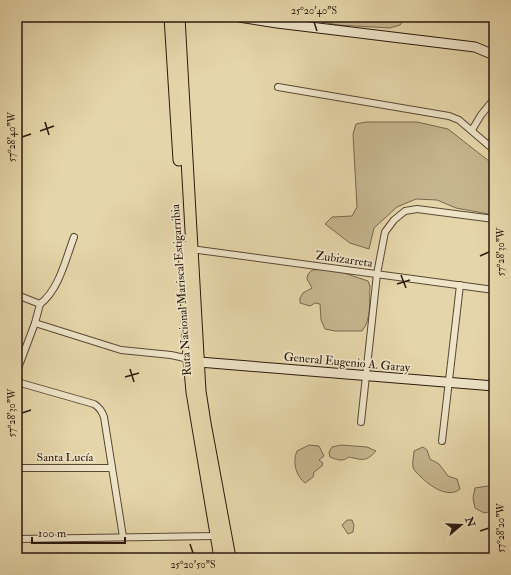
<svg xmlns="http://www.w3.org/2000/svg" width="511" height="575" font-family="'IM FELL Double Pica',serif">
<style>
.green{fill:#c6b68f;stroke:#79684e}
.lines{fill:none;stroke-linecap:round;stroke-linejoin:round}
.street-casing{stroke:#5a4934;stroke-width:8}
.secondary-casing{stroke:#2c1a0c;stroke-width:11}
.highway-casing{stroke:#2c1a0c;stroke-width:13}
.street{stroke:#eee4c8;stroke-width:6}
.secondary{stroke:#eee4c8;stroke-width:9}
.highway{stroke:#e5d6aa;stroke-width:11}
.ticks{fill:none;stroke:#2c1a0c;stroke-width:1.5}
.labels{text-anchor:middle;stroke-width:3.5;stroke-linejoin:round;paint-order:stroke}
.street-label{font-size:12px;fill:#2c1a0c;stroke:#eee4c8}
.neatline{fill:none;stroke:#2c1a0c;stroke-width:1.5}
.ticks-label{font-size:10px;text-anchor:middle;fill:#2c1a0c}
</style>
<rect width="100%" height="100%" fill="#e5d6aa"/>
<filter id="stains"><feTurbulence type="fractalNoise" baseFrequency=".005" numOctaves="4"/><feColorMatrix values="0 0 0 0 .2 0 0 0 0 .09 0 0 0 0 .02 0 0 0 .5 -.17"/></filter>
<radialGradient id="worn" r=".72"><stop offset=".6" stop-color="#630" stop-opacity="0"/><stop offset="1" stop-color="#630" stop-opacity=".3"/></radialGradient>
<g class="green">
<polygon points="306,17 406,17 400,25 390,28 338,25 308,19"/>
<polygon points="366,122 417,122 448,129 494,165 494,215 456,208 437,200 416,199 397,207 374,228 369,249 350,243 325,224 332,217 352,216 357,207 353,134 356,124"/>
<path d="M328 269 344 273 368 281 370 286C369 300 372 319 362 331H335L325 329 321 320 320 304 315 303 310 306 300 303V298L303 293 312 288 307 279 308 274 312 270Z"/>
<path d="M309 445 319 446 324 456 319 460 323 463 322 466 314 472 313 477 305 483C296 476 292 462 297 451Z"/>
<path d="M341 445 367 447 376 451C366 462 363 460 349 457 342 462 338 460 330 457L329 452 332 447Z"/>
<path d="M423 447 427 450 430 459 439 464 448 476 457 479 460 489C448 499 430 486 421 477 418 474 414 471 413 467 412 462 414 456 414 451Z"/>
<polygon points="494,485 494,511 484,513 475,508 473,498 475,488"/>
<polygon points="347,520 352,520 354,525 353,532 348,534 342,525"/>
</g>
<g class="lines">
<defs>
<g id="street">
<polyline points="278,87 449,116 459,120 494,150"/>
<polyline points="472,130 481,115 494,99"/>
<polyline points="191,249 494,290"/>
<polyline points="17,295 40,304"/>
<path d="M40 304C59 290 66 258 74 237"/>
<polyline points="35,323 121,350 171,355 189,359"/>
<polyline points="17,371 35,323 40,304"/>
<path d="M17 382 94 404C99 407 102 411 104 417L123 537"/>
<polyline points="361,422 377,274 385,232 394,220 405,211 417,209 494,219"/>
<polyline points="442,441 460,285"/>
<polyline points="17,468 112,468"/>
<polyline points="17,539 216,536"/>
</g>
<g id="secondary">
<polyline points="239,17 277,23 475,47 494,55"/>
<polyline points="199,362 494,386"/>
</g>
<g id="highway">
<polyline points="170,17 179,160"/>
<polyline points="179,17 200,391 205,423 230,558"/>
<polyline points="184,247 189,359 192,392 220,558"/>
</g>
</defs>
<use href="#street" class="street-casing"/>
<use href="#secondary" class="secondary-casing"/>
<use href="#highway" class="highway-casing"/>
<use href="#street" class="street"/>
<use href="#secondary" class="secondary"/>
<use href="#highway" class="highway"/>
</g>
<path class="ticks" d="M314 22 317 31M45 122 49 135M40 131 54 126M22 137 31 134M480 256 489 252M401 275 406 288M397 284 410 280M130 369 134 382M125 377 139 373M22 413 31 410M480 531 489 528M190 544 193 553"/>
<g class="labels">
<g class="street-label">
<text transform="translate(344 259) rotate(8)" y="4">Zubizarreta</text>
<text transform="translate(181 290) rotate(-94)" y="4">Ruta Nacional Mariscal Estigarribia</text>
<text transform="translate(347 362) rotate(5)" y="4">General Eugenio A. Garay</text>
<text x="65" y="461">Santa Lucía</text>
</g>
</g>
<rect width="511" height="575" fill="none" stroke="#e5d6aa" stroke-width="44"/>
<g transform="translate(461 525) rotate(71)" stroke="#eee4c8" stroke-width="3" paint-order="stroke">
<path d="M0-3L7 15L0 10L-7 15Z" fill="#2c1a0c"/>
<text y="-6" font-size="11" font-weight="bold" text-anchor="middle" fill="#2c1a0c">N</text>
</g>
<path d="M32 537v6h93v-6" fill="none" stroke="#2c1a0c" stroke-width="2"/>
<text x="38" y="537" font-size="12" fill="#2c1a0c" stroke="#eee4c8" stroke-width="3" paint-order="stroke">100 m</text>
<rect x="22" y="22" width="467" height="531" class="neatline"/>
<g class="ticks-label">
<text x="314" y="14">25°20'40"S</text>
<text transform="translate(11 137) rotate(-90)" y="4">57°28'40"W</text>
<text transform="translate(500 252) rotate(-90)" y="4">57°28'30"W</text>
<text transform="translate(11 413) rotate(-90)" y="4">57°28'30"W</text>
<text transform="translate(500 528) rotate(-90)" y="4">57°28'20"W</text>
<text x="193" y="568">25°20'50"S</text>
</g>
<rect width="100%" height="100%" filter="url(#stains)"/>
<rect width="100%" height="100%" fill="url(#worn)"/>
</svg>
